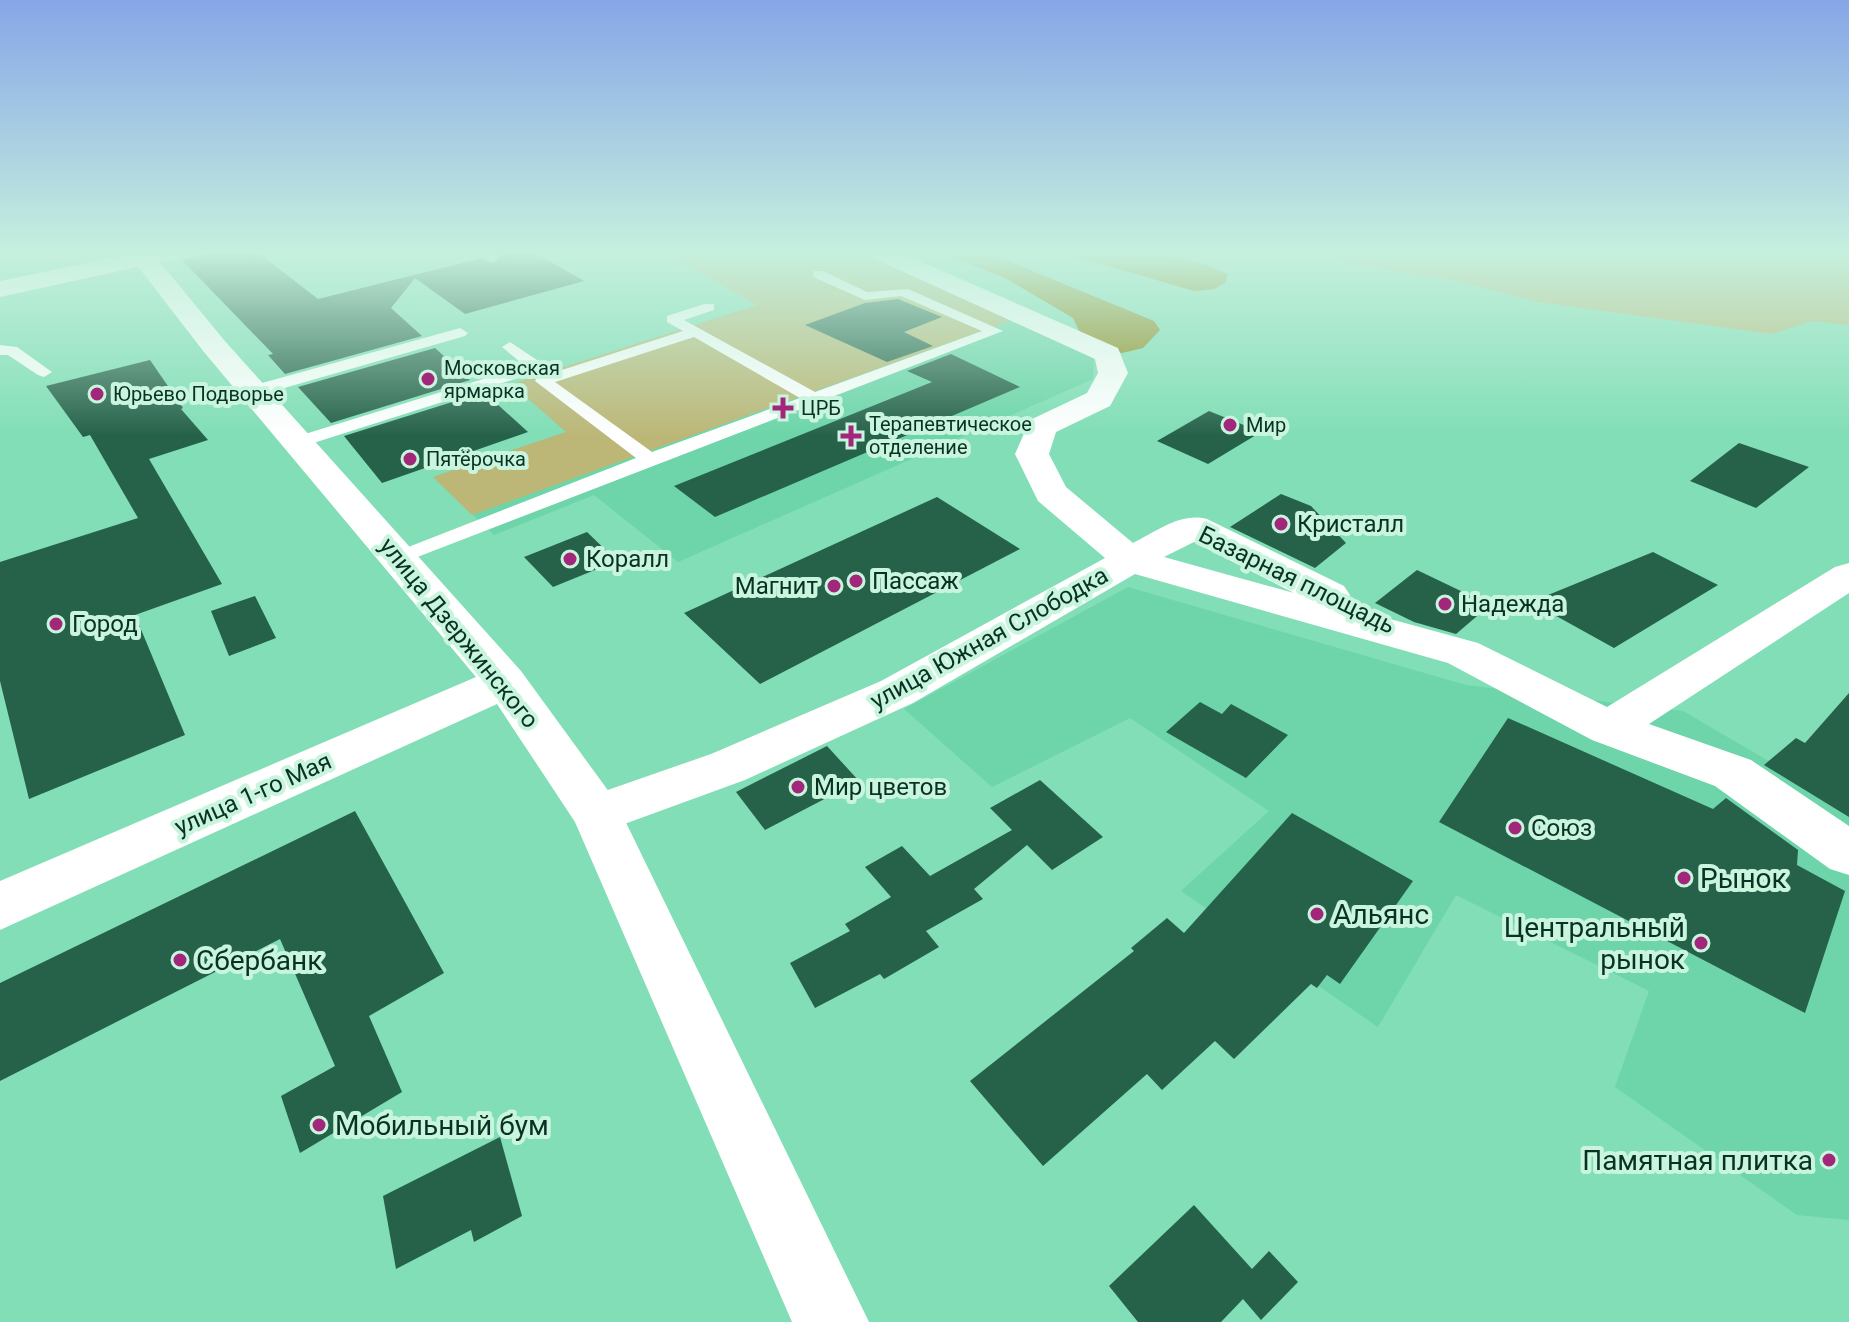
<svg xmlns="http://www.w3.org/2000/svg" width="1849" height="1322" font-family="Roboto,sans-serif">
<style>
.built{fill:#6dd5a9}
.green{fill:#bcb777}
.forest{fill:#91881a}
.building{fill:#26614a}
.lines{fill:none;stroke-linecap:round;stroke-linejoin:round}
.lane{fill:#fff;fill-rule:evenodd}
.street{fill:#fff;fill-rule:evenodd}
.secondary{fill:#fff;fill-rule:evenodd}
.poi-dot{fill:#a22679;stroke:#c9f5df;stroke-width:3}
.labels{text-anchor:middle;stroke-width:8;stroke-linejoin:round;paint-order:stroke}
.far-poi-label{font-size:20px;fill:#083223;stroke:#c9f5df;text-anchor:start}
.poi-label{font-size:24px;fill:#083223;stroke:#c9f5df;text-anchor:start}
.street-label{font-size:24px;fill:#083223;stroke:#c9f5df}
.near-poi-label{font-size:28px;fill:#083223;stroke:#c9f5df;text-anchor:start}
</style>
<rect width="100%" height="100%" fill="#81deb6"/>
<g class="built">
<polygon points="679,251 854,251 1094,357 1093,379 678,562 594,495 494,535 433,477 566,432 512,384 757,305 676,259"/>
<polygon points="1128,587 1466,685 1683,711 1849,808 1849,1220 1797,1215 1615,1087 1649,991 1456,895 1378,1027 1181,891 1269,811 1130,718 992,787 904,709"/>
</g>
<g class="green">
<polygon points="855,251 1012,320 472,515 433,477 566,432 512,384 757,305 676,259 676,252"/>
<polygon points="1311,251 1849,251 1849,325 1811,321 1772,334 1538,302 1456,281 1358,265"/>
</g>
<g class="forest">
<polygon points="937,251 984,251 1154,321 1160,330 1143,348 1122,353 1098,347 1082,337 1073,318 1005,278"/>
<path d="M1057 251C1115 251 1174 248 1228 274L1225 283 1214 289 1194 291Z"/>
</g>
<g class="building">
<polygon points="220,251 256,251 318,299 482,258 492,263 499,259 499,253 507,251 532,251 584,281 465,314 415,278 391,308 422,336 285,374 268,355 273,354 182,260"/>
<polygon points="898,299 942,317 904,332 933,346 887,362 805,325 865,303"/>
<polygon points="435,348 470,380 331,423 298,387"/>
<polygon points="951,354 1020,387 715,517 674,486 932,382 907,371"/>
<polygon points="150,360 183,408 181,409 208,440 149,459 222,584 135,615 185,735 29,799 0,681 0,562 138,518 90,435 83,437 46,386"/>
<polygon points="484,392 528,432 382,483 344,436"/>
<polygon points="1209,411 1261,432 1208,464 1157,441"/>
<polygon points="1739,443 1809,467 1756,508 1690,481"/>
<polygon points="1281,494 1311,506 1346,543 1315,568 1230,527"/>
<polygon points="937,497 1020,549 760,684 684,613"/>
<polygon points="587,532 617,561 553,587 524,557"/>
<polygon points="1653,552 1718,585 1614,648 1531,602"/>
<polygon points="1417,570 1490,605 1456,634 1414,622 1375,603"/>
<polygon points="255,596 276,638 229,656 211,611"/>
<polygon points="1849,693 1849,817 1764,765 1796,738 1805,743"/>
<polygon points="1200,702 1222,714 1231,704 1288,735 1246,778 1166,732"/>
<polygon points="1508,718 1713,809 1726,798 1798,850 1797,865 1845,891 1805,1013 1439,822"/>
<polygon points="827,746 859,781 765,830 736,792"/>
<polygon points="1040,780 1103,837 1052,870 1027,845 974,889 983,899 926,931 939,947 884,979 880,974 815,1008 790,963 850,931 845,924 891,897 865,867 902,846 930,876 1012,830 990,808"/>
<polygon points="355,811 444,973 369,1016 402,1092 300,1153 281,1096 335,1066 280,939 0,1081 0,983"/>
<polygon points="1292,813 1413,881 1340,984 1327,975 1317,988 1311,984 1234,1059 1215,1041 1162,1090 1147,1074 1043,1166 970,1081 1134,951 1131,948 1167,918 1184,933"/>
<polygon points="500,1137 522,1216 474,1242 471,1230 396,1269 383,1196"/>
<polygon points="1194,1205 1252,1269 1269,1251 1298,1282 1261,1320 1243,1299 1221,1322 1138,1322 1109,1286"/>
</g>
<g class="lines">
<g class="lane">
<polygon points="477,251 492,251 498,256 491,260"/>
<path d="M813 271H823L867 292 908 289 1003 331 407 561 400 563 389 557 393 553 636 458 535 381 537 378 683 331 667 322V316L704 304H714V310L684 320 815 392 982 331 901 296 865 300 813 277ZM694 337 800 398 652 452 555 382Z"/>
<polygon points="460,328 468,333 465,336 260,395 248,395 246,391 248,387"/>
<polygon points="510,342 543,364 543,370 304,446 298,447 289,442 292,438 525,366 502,347"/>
<polygon points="0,345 17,347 52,372 44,377 38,375 8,355 0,355"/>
</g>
<g class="street">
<polygon points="143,251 190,251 186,256 178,258 0,297 0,281"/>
<path d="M865 251H897L1118 348 1128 373 1110 406 1056 432 1049 454 1066 487 1133 543C1157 531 1181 512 1207 519L1344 586 1350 595 1344 604 1339 605 1478 643 1607 707 1835 567 1849 563V593L1649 724 1751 760 1849 826V875L1830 869 1715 786 1592 740 1448 663 1135 574 913 703 745 780 597 834 579 828 571 814 579 800 711 754 881 681 1105 558 1038 501 1015 454 1030 420 1087 393 1098 373 1095 359 869 256ZM1194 542 1294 593 1164 557Z"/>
</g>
<polygon class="secondary" points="126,251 151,251 224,340 521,671 615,800 869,1322 792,1322 575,822 497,704 0,930 0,881 476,677 204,352"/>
</g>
<linearGradient id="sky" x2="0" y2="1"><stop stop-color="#86a6e7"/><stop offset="0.58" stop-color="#c6f0de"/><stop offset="1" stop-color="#c6f0de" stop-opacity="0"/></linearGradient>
<rect width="1849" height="436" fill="url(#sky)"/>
<g class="poi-dot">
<circle cx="428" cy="379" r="8"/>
<circle cx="97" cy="394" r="8"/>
<path d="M779 396h8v8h8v8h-8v8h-8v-8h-8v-8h8z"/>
<circle cx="1230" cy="425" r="8"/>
<path d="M847 424h8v8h8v8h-8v8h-8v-8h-8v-8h8z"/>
<circle cx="410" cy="459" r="8"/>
<circle cx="1281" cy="524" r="8"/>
<circle cx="570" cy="559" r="8"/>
<circle cx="856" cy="581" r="8"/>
<circle cx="834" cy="586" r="8"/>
<circle cx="1445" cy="604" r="8"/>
<circle cx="56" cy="624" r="8"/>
<circle cx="798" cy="787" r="8"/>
<circle cx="1515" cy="828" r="8"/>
<circle cx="1684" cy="878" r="8"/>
<circle cx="1317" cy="914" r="8"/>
<circle cx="1701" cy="943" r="8"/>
<circle cx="180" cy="960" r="8"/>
<circle cx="319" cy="1125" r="8"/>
<circle cx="1829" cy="1160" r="8"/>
</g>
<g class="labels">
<g class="far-poi-label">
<text x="444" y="375">Московская<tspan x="444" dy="23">ярмарка</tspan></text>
<text x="113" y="401">Юрьево Подворье</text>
<text x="801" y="415">ЦРБ</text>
<text x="869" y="431">Терапевтическое<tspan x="869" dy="23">отделение</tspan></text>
<text x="1246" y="432">Мир</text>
<text x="426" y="466">Пятёрочка</text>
</g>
<g class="poi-label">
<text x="1297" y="532">Кристалл</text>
<text x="586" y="567">Коралл</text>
<text x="872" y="589">Пассаж</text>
<text x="818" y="594" text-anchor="end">Магнит</text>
<text x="1461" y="612">Надежда</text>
<text x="72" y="632">Город</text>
<text x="814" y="795">Мир цветов</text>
<text x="1531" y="836">Союз</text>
</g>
<g class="street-label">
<text transform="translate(1297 580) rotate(26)" y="8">Базарная площадь</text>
<text transform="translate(459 633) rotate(51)" y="8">улица Дзержинского</text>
<text transform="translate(989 638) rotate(-29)" y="8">улица Южная Слободка</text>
<text transform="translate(253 794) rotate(-24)" y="8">улица 1-го Мая</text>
</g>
<g class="near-poi-label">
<text x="1700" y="888">Рынок</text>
<text x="1333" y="924">Альянс</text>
<text x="1685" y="937" text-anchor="end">Центральный<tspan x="1685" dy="32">рынок</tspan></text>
<text x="196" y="970">Сбербанк</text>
<text x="335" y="1135">Мобильный бум</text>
<text x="1813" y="1170" text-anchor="end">Памятная плитка</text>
</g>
</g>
</svg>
